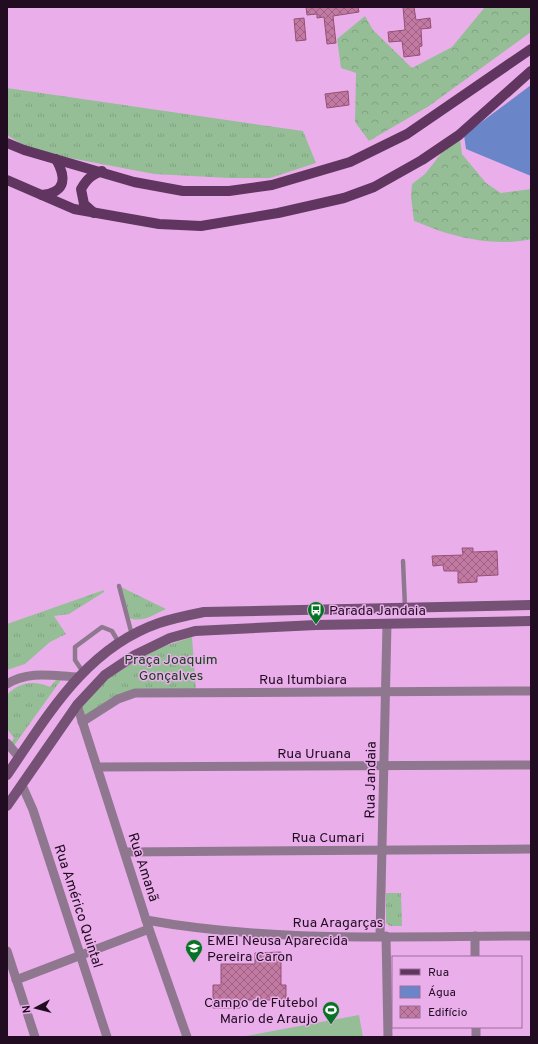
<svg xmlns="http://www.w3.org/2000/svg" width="538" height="1044" font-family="Overpass,sans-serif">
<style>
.grass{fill:url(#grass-tufts)}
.forest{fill:url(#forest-crowns)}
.pitch{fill:#95be97}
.water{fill:#6a86c8}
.building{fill:url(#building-cross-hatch);stroke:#955077}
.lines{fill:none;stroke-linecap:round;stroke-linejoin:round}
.service{stroke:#907790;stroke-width:4.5}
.minor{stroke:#907790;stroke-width:9}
.secondary{stroke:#755175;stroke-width:10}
.primary{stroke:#603661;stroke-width:10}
.labels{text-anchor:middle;stroke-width:3;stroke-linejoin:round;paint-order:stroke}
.poi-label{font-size:14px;fill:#210c22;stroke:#eaafeb;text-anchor:start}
.park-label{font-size:14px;fill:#16431c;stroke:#eaafeb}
.street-label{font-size:14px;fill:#210c22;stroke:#eaafeb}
</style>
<defs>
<pattern id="grass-tufts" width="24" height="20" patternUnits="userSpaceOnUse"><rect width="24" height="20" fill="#95be97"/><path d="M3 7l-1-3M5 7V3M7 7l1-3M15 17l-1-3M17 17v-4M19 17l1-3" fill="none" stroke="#80a282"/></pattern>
<pattern id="forest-crowns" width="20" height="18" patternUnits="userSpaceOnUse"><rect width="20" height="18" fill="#95be97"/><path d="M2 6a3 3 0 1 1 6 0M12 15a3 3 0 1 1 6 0" fill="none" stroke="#80a282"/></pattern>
<pattern id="building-cross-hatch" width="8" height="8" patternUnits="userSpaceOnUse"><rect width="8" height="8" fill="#c37aa2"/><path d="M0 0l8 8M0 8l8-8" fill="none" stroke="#9e6284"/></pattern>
</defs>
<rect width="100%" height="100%" fill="#eaafeb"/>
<g class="grass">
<polygon points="7,88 303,131 316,163 270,178 229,178 154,174 33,151 7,135"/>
<path d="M119 586 166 609C153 615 141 624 127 617Z"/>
<polygon points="104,590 104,592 69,614 54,616 66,634 50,642 25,664 7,670 7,624"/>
<polygon points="192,637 196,689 134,689 84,718 81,706 109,678 134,662 159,648"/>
<path d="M56 680H61L13 747 11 743 14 738 7 729V695C19 682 34 680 50 687Z"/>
<polygon points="386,893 401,893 402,926 390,926 386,923"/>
</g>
<g class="forest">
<polygon points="485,7 531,7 531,32 429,106 369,141 355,122 356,73 341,68 337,39 365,16 373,30 412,68 452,47"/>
<path d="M460 139 462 154 486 183 501 193 531 189V239C503 246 467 240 440 231 431 228 423 224 414 221L411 197 412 184 425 174 447 146Z"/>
</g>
<polygon class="pitch" points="359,1015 363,1037 246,1037 246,1036"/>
<polygon class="water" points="531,85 531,176 466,149 464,135"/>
<g class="building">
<polygon points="306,7 358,7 359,12 333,16 336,43 327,44 324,17 317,18 317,14 307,15"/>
<polygon points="403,7 414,7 416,20 430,18 431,28 421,29 422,46 419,47 420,55 404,57 402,41 389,42 388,32 405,30"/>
<polygon points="304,18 306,40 296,41 294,19"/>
<polygon points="348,91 349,105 327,108 325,94"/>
<polygon points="462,548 473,548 473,552 497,551 498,575 477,576 477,582 458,583 458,571 444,571 443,565 433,566 432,556 463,555"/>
<polygon points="281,952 281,985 286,985 286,1000 240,1000 240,1008 213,1008 213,985 221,985 221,964 255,964 255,953"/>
</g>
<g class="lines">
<g class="service">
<polyline points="403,561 405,607"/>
<polyline points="119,586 132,635"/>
<polyline points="83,672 75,660 75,647 102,627 112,631 119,643"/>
</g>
<g class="minor">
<path d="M7 684C29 670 53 676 78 677"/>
<polyline points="77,705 149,929 187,1037"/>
<polyline points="82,722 118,699 135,693 531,691"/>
<polyline points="7,743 19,757"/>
<polyline points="97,767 531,765"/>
<polyline points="22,785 33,810 107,1037"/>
<polyline points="125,852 531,849"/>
<path d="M146 920C273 943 403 936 531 936"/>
<polyline points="380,936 387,624"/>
<polyline points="386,936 388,1037"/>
<polyline points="475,936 475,957"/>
<polyline points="7,951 35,1037"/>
<polyline points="16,980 149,929"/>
<polyline points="476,1027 476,1037"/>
</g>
<g class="secondary">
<path d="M7 775C48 715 86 648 159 623 174 618 189 615 204 612L531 605"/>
<polyline points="7,806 77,705 105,675 135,655 170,638 195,631 316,625 531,621"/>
</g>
<g class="primary">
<polyline points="7,143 24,150 134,182 183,191 229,191 272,185 350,162 407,134 531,49"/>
<polyline points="7,180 74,209 159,224 201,226 278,213 344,198 374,187 422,160 459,135 531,71"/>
<path d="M42 195C67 192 66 177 56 159"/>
<path d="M94 213 84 204 81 189C87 179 91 175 102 171"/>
</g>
</g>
<defs>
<symbol id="bus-pin" viewBox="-11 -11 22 30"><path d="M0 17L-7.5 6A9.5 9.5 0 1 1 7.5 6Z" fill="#097325" stroke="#eaafeb"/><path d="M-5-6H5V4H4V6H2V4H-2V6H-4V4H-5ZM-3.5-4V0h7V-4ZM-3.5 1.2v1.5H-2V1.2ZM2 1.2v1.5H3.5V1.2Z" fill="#fff"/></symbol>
<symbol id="school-pin" viewBox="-11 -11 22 30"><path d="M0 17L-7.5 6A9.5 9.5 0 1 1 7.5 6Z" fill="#097325" stroke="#eaafeb"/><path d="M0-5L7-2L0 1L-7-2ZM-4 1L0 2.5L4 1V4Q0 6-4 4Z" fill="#fff"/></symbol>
<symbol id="stadium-pin" viewBox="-11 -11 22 30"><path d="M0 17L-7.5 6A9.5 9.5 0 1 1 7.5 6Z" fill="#097325" stroke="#eaafeb"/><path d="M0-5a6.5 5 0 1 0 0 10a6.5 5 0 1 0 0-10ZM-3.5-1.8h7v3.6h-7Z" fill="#fff"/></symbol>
</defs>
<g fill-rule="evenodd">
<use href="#bus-pin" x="306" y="600" width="20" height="27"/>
<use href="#school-pin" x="184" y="938" width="20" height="27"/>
<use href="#stadium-pin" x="321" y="1000" width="20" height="27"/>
</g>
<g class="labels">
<g class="poi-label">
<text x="329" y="615">Parada Jandaia</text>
<text x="207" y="945">EMEI Neusa Aparecida<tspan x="207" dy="16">Pereira Caron</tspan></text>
<text x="318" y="1007" text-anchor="end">Campo de Futebol<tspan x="318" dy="16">Mario de Araujo</tspan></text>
</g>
<g class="park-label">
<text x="171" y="664">Praça Joaquim<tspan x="171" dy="16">Gonçalves</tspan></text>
</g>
<g class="street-label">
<text x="303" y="684">Rua Itumbiara</text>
<text x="314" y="758">Rua Uruana</text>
<text transform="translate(370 780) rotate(-89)" y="5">Rua Jandaia</text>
<text x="328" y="842">Rua Cumari</text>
<text transform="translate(144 867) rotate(72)" y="5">Rua Amanã</text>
<text transform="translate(79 906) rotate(72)" y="5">Rua Américo Quintal</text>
<text x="338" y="927">Rua Aragarças</text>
</g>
</g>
<rect width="538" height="1044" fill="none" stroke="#210c22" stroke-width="16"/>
<rect x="392" y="956" width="130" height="72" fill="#eaafeb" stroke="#9a6e9b"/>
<rect x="400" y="969" width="20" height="6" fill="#603661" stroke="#9a6e9b"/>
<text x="428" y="976" font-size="12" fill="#210c22">Rua</text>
<rect x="400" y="986" width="20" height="12" fill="#6a86c8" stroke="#9a6e9b"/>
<text x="428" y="996" font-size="12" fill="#210c22">Água</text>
<rect x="400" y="1006" width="20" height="12" fill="url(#building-cross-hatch)" stroke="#9a6e9b"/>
<text x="428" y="1016" font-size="12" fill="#210c22">Edifício</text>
<g transform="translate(36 1008) rotate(263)" stroke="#eaafeb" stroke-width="3" paint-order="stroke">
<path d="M0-3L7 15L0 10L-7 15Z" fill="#210c22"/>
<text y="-6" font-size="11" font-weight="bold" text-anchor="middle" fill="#210c22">N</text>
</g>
</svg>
